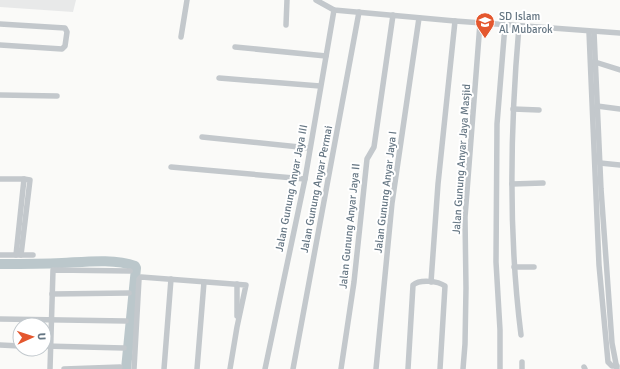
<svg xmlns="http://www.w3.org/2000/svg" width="620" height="369" font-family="Signika,sans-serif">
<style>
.built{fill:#e8e9e9}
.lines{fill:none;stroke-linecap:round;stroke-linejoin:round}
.river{stroke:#bbc7cb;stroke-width:10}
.minor{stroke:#c3c8cc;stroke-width:5.5}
.labels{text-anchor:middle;stroke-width:4;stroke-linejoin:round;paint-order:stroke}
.poi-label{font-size:11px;fill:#657683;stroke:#fff;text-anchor:start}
.street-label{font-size:11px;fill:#657683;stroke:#fff}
</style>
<rect width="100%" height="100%" fill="#fafaf8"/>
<polygon class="built" points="0,0 76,0 73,12 0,7"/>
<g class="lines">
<path class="river" d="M0 264C20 264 41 264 62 263 83 262 114 258 135 266L136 268 126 369"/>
<g class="minor">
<polyline points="316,0 334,10 455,21 620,33"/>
<polyline points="0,24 65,28 67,32 65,46 62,49 0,45"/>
<polyline points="286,25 287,0"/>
<path d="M519 26C510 129 508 232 521 335"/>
<polyline points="589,32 599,265 608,362 612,366 617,366"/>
<polyline points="594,32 601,189 612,343 617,369"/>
<polyline points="181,37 187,0"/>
<polyline points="235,47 326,56"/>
<polyline points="595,62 620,70"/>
<polyline points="219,78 320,86"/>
<polyline points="0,95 57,96"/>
<polyline points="597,106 620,109"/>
<polyline points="513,109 539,110"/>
<polyline points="202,137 309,148"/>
<polyline points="600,163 620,165"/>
<polyline points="171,167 305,179"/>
<polyline points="0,179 24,179 30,180 21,255"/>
<polyline points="512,184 543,183"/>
<polyline points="0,255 33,255"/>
<polyline points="16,255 24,179"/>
<polyline points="514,267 534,267"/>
<polyline points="431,282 438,184 455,21"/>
<polyline points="52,294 129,293"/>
<polyline points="237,316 237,284"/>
<polyline points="0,319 126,321"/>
<polyline points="0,345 20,346"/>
<polyline points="44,346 124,348"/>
<polyline points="522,362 522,369"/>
<polyline points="584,367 585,369"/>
<polyline points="50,369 53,270 130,271"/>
<polyline points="64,369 120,367"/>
<polyline points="134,369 139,279 141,277 246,285 237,327 230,369"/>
<polyline points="164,369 171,279"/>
<polyline points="197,369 204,282"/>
<polyline points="265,369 305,179 334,10"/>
<polyline points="293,369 359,12"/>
<polyline points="341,369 354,282 367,159 374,147 393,15"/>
<polyline points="376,369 392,203 419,18"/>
<path d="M408 369 413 285C420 279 438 281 445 286L440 369"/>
<polyline points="463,369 465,344 466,288 465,217 480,23"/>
<polyline points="500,369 500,330 496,262 497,124 505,25"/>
</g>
</g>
<defs>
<symbol id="school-pin" viewBox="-11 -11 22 30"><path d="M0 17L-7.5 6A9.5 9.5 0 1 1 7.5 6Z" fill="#e4572e" stroke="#fff"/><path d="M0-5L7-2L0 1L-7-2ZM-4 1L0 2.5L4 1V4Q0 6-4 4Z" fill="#fff"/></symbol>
</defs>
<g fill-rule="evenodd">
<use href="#school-pin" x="474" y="11" width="22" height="30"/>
</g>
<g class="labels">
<g class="poi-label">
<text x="499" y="20">SD Islam<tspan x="499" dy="13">Al Mubarok</tspan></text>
</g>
<g class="street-label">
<text transform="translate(461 159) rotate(-86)" y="4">Jalan Gunung Anyar Jaya Masjid</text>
<text transform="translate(291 188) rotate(-79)" y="4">Jalan Gunung Anyar Jaya III</text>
<text transform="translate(316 189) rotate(-79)" y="4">Jalan Gunung Anyar Permai</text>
<text transform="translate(385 192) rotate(-83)" y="4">Jalan Gunung Anyar Jaya I</text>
<text transform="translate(349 226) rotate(-84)" y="4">Jalan Gunung Anyar Jaya II</text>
</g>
</g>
<g transform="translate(32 337) rotate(87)"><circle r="19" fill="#ffffff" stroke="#c1c8cd"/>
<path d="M0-3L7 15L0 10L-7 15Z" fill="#e4572e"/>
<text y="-6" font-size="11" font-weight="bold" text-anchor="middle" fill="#657683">U</text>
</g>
</svg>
